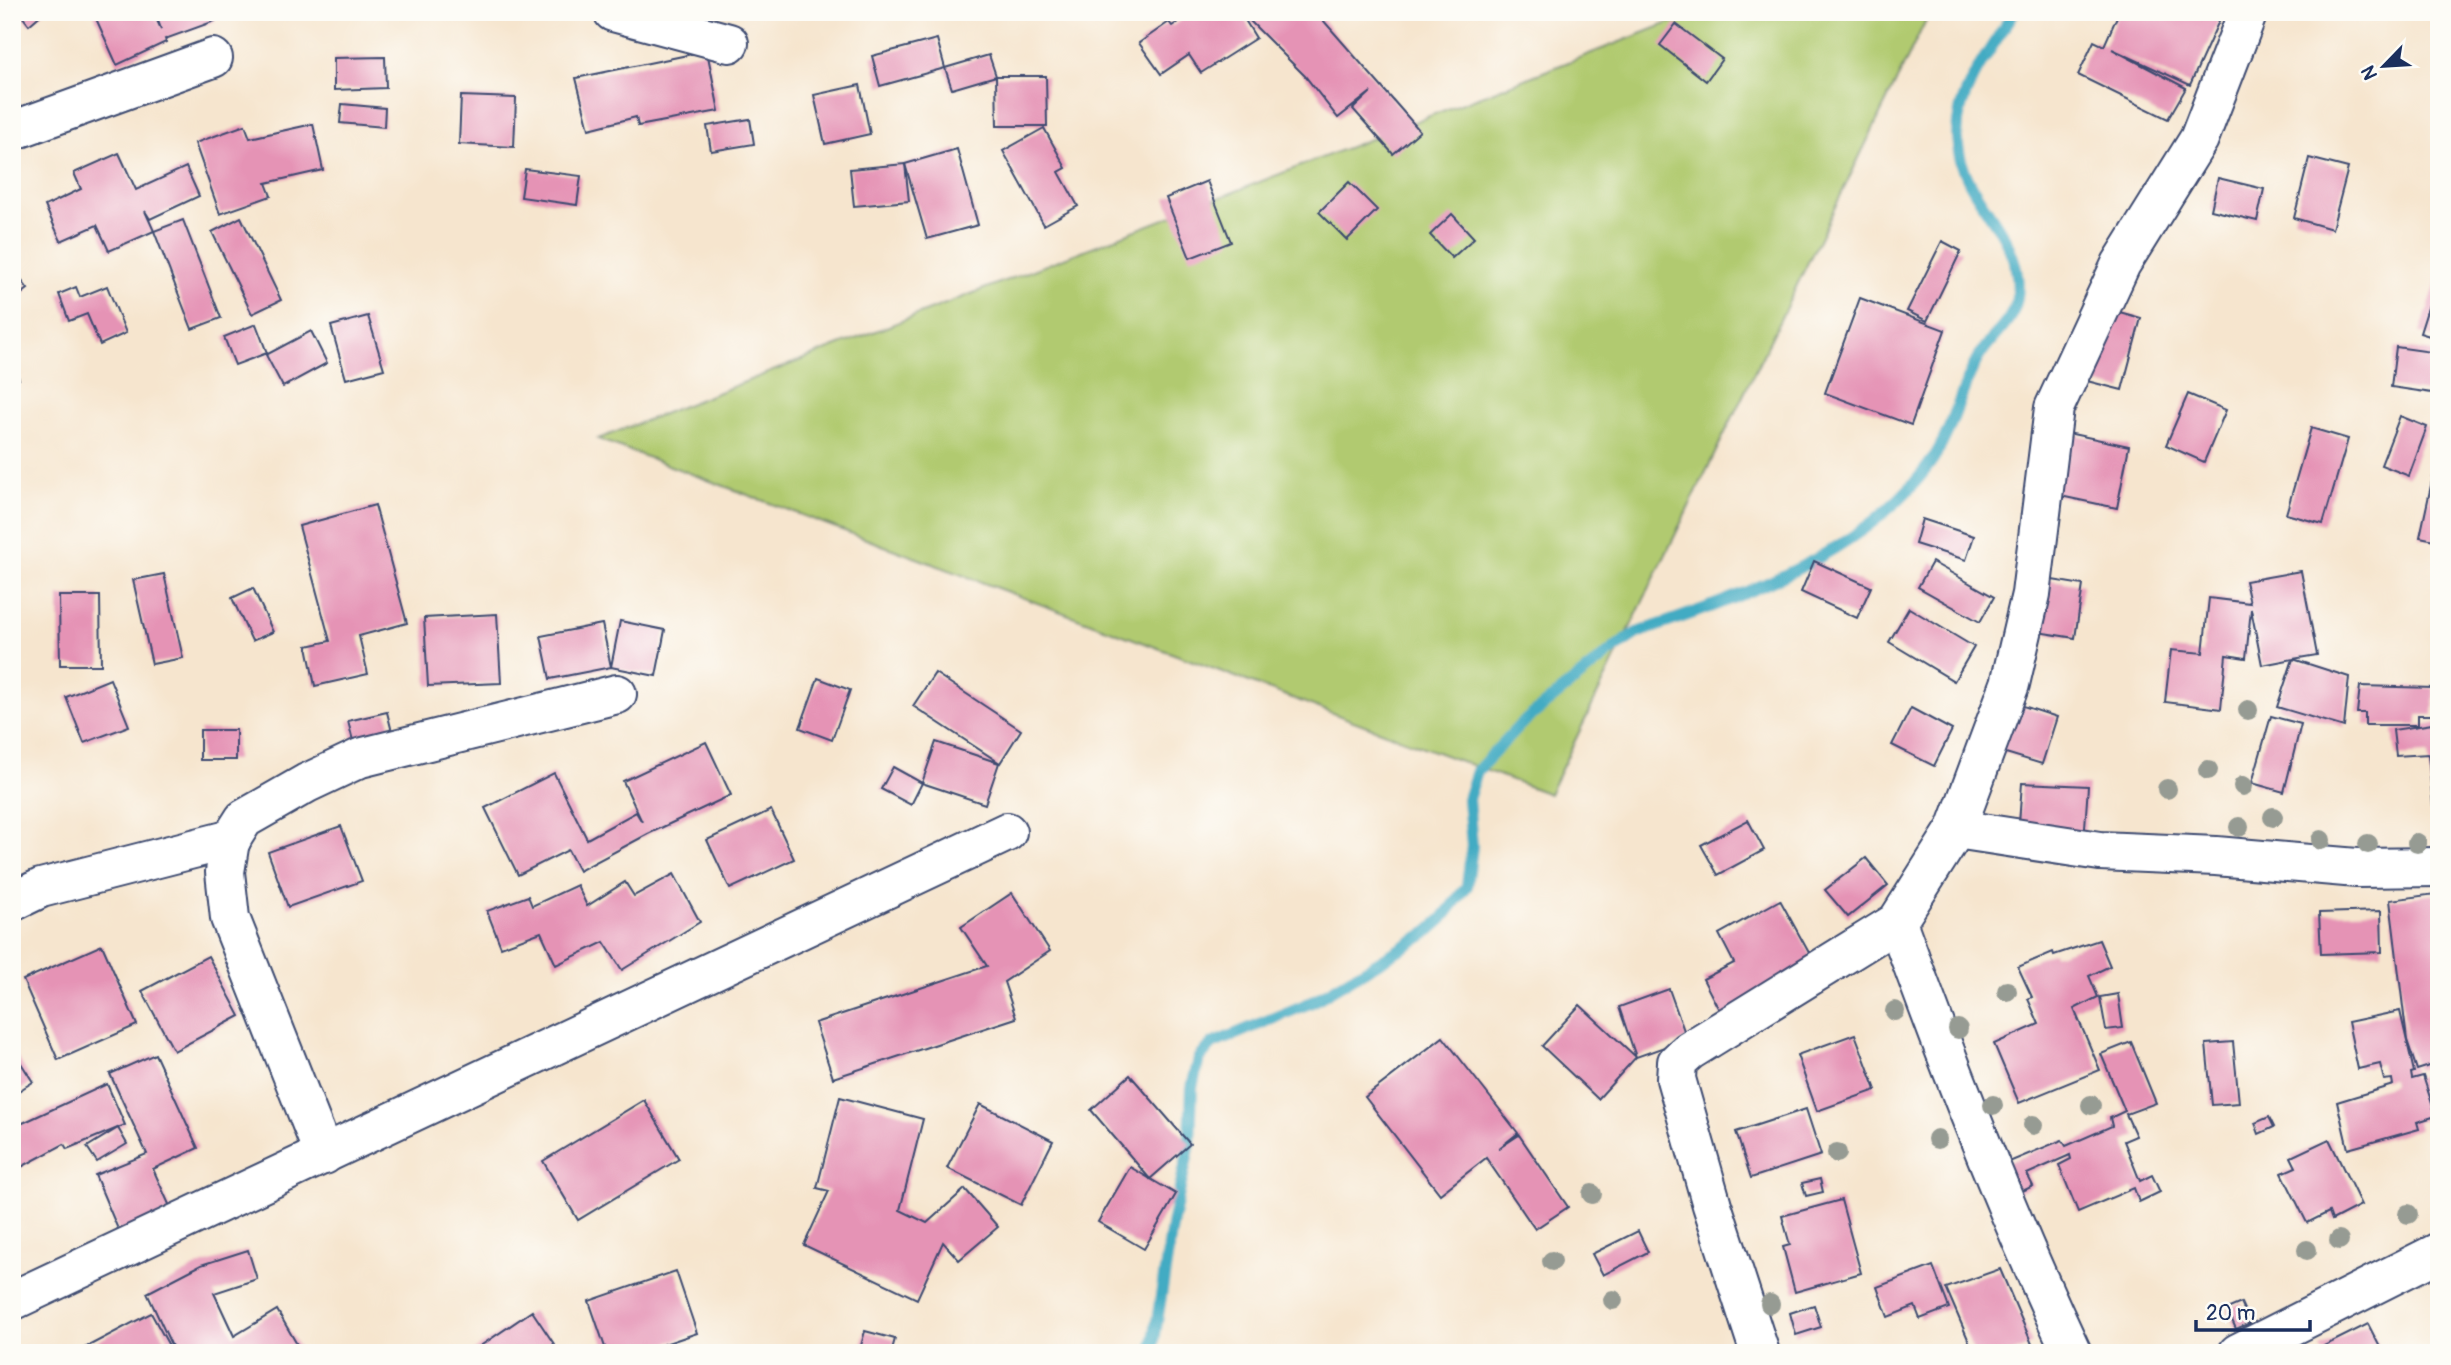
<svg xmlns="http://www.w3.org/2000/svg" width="2451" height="1365" font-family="Pangolin,sans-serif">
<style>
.green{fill:#b1ca70;stroke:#667c67;stroke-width:2}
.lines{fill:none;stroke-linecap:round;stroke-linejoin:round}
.stream{stroke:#43abc3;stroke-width:12}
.building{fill:#e593b5}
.minor-casing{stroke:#3c4a6f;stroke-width:42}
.minor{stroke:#fff;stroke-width:38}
.tree{fill:#969b93}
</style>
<rect width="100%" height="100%" fill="#fdfcf7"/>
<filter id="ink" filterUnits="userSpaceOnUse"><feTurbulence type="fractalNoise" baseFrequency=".0143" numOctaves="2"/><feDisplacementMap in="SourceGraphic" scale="14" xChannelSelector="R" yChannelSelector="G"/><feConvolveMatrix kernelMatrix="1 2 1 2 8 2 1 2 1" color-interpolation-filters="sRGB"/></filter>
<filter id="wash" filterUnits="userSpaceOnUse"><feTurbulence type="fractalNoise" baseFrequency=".00686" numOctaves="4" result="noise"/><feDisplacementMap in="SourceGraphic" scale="28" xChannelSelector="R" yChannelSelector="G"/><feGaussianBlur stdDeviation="1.57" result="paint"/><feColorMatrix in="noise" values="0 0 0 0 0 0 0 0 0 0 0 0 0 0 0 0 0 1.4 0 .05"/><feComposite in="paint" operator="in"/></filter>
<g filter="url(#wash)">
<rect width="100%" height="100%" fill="#f6e5ce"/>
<polygon class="green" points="1697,12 1930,12 1549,794 598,439"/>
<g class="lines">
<path class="stream" d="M1152 1353 1173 1220 1190 1144 1192 1087 1199 1059 1212 1044 1312 1002 1425 934 1442 919 1467 886 1472 846 1468 799 1477 771 1521 724 1616 647 1637 633C1740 597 1869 553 1933 459 1953 429 1959 394 1976 362 1993 329 2023 323 2017 275 2013 242 1990 217 1974 190 1932 120 1977 72 2014 12"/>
</g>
<g id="blocks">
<g class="building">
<polygon points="19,12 44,12 29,25"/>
<polygon points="93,12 153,12 161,29 155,12 212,12 215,21 165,39 166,42 117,65"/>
<polygon points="1193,12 1240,12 1256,38 1201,73 1189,55 1161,74 1139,43 1169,22 1172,26"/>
<polygon points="1241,12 1316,12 1420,131 1393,154 1353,109 1371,92 1338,118 1305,76"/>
<polygon points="2119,12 2223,12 2190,85 2112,49 2186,88 2168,119 2078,75 2094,41 2104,46"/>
<polygon points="1676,24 1722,59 1706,81 1660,45"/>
<polygon points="937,39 945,68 880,86 872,56"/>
<polygon points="707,51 719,111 638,126 636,117 589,129 576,78"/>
<polygon points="989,55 996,76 952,89 945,68"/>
<polygon points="385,57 386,88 334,90 334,58"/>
<polygon points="996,76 1046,76 1047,126 997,126"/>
<polygon points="860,85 870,134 825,144 814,95"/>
<polygon points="461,96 516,98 514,147 459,144"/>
<polygon points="342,104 385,108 384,127 340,123"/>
<polygon points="750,119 754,144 711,151 707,126"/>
<polygon points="313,124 323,170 266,183 271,196 220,214 195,143 245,125 250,138"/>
<polygon points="1044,128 1066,168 1059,172 1078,206 1044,225 1003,151"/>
<polygon points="957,149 978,225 927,239 905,164"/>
<polygon points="119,153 136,190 186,167 199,196 150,219 145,211 154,231 109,251 97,225 61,241 45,206 81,189 74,173"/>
<polygon points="2309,158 2348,168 2332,229 2294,218"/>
<polygon points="905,164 909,201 854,206 850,169"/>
<polygon points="525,169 581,176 577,205 521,197"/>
<polygon points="2218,178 2264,189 2257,221 2211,210"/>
<polygon points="1207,181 1231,242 1190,258 1166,198"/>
<polygon points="1349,182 1377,210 1347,240 1319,212"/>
<polygon points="1452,214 1474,238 1452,258 1430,235"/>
<polygon points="241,217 281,300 252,314 212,232"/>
<polygon points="183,220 221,318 192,329 154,231"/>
<polygon points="1942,241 1961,251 1927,321 1907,311"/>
<polygon points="12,268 28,289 12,301"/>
<polygon points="2439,273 2439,339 2420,333"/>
<polygon points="107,286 126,333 100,345 87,314 69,321 59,294 76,287 80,297"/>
<polygon points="1860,298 1945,330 1911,425 1825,393"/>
<polygon points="2105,308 2141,318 2122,390 2087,381"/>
<polygon points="368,316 384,369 346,379 331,326"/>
<polygon points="256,324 267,353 235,365 224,337"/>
<polygon points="311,331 327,363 283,387 266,355"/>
<polygon points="2396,347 2439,353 2439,394 2391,387"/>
<polygon points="12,360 19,379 12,381"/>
<polygon points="2188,394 2226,410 2204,462 2166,445"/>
<polygon points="2400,416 2427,427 2409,476 2381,465"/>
<polygon points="2311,428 2348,439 2323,524 2286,514"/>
<polygon points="2063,432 2129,446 2117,508 2051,494"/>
<polygon points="2438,453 2439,453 2439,541 2420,537"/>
<polygon points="375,505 407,623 359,636 368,674 315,686 307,646 330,641 299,526"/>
<polygon points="1922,519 1974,536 1966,560 1915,544"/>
<polygon points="1814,561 1871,587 1857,618 1801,592"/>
<polygon points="1932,562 1994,597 1980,622 1918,587"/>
<polygon points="2301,571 2317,655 2293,659 2349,677 2344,727 2277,707 2293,659 2262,665 2251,609 2246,658 2226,655 2221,709 2165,702 2171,650 2203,653 2209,598 2250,603 2245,581"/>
<polygon points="164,574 183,658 152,664 133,580"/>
<polygon points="2034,577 2083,585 2075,638 2025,630"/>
<polygon points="253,588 273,632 252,641 232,598"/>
<polygon points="59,596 100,596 101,665 60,665"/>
<polygon points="1909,608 1974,647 1954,681 1889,642"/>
<polygon points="497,614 501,683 428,686 424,618"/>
<polygon points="620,621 665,630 656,676 611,667 550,679 541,636 602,624 611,667"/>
<polygon points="935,673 1021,730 1000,763 913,706"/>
<polygon points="818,678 850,690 832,740 800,728"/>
<polygon points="110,679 129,726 84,743 66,697"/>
<polygon points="2360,686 2434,688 2433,715 2418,715 2418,725 2365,725 2365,713 2357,713"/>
<polygon points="2011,702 2057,717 2042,764 1996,750"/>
<polygon points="1911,708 1952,730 1934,766 1892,745"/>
<polygon points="387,712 393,736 354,745 348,721"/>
<polygon points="2271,716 2301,724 2284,792 2252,783"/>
<polygon points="2439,723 2439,838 2436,839 2428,754 2396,756 2393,730"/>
<rect x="200" y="730" width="36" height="30"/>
<polygon points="706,742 731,795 648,834 579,871 568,850 518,875 485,808 554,773 587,839 636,812 642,822 623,781"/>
<polygon points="936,742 999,763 985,804 922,783"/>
<polygon points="893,767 922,783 911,805 881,789"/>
<polygon points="2022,783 2088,786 2084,841 2018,837"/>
<polygon points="771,810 794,859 730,889 707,840"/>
<polygon points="1748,820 1764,850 1718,875 1701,845"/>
<polygon points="341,826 362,881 288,907 268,852"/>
<polygon points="1866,858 1888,885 1848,917 1825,890"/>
<polygon points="674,874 700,922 622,970 604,942 556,965 541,932 501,947 487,911 528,896 532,906 577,885 587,906 625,882 634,896"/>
<polygon points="1012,893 1050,951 1004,982 1016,1018 833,1078 815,1023 987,966 961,927"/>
<polygon points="2435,894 2439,921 2439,1063 2417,1070 2407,1040 2390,900"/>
<polygon points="1780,900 1819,971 1734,1039 1703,979 1734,963 1719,934"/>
<polygon points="2381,911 2382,952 2321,954 2319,913"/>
<polygon points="2099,940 2110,966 2089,976 2098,997 2074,1009 2100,1070 2019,1103 1994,1044 2039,1024 2028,999 2032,997 2018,967 2053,952 2054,955"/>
<polygon points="102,945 137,1025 58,1060 23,980"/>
<polygon points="208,956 240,1016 174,1051 142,991"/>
<polygon points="1669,989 1687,1039 1636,1057 1598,1099 1542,1046 1580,1005 1636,1057 1619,1007"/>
<polygon points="2118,994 2123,1028 2106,1030 2100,997"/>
<polygon points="2400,1011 2414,1072 2411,1073 2412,1079 2423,1076 2436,1116 2417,1122 2419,1129 2348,1149 2337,1102 2393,1085 2392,1079 2384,1080 2380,1064 2358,1069 2348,1022"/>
<polygon points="1855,1034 1876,1090 1817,1111 1797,1055"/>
<polygon points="1443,1037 1518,1133 1498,1149 1519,1135 1568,1207 1535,1229 1486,1158 1440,1194 1365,1097"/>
<polygon points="2131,1042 2156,1103 2126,1114 2136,1136 2124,1141 2140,1181 2152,1175 2160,1192 2139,1202 2134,1188 2078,1212 2059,1165 2071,1159 2070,1155 2027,1174 2033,1186 2008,1198 1997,1167 2062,1140 2066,1146 2112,1126 2110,1118 2125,1111 2101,1054"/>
<polygon points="2233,1042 2239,1103 2212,1105 2206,1044"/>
<polygon points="12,1049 33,1082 12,1095"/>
<polygon points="155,1054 198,1148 153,1169 172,1211 120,1234 95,1175 147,1154 110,1074"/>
<polygon points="1130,1075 1190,1144 1150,1179 1091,1110"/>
<polygon points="107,1084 125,1125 67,1149 64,1144 12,1172 12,1128"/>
<polygon points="840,1097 923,1119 900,1210 927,1223 965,1189 998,1227 959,1260 943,1242 917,1299 804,1245 829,1191 817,1188"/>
<polygon points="644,1100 679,1159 578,1220 543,1161"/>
<polygon points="980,1104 1053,1141 1021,1205 947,1168"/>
<polygon points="1806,1109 1821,1155 1751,1178 1736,1132"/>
<polygon points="2269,1117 2274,1127 2259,1134 2255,1123"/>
<polygon points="118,1128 127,1144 97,1162 87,1147"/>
<polygon points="2329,1139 2361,1205 2332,1220 2329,1212 2307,1223 2282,1173 2296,1167 2291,1157"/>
<polygon points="1130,1167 1176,1194 1144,1249 1098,1222"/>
<polygon points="1820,1179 1823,1192 1806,1196 1802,1183"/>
<polygon points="1841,1200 1861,1273 1795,1292 1783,1247 1790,1245 1782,1216"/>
<polygon points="1638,1231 1648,1252 1603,1275 1592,1254"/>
<polygon points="248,1250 257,1279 214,1293 234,1336 277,1310 302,1353 175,1353 147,1293 201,1265"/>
<polygon points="1933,1266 1949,1308 1920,1319 1915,1306 1888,1317 1877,1287"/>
<polygon points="2000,1269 2032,1344 2013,1353 1974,1353 1946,1288"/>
<polygon points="676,1271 697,1333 638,1353 607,1353 589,1301"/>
<polygon points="2241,1303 2250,1323 2236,1329 2227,1309"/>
<polygon points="1814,1305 1821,1327 1796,1335 1790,1313"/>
<polygon points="532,1311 560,1353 470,1353"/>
<polygon points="151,1313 173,1353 75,1353"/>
<polygon points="2368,1324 2383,1353 2323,1353 2320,1348"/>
<polygon points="865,1331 895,1339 891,1353 859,1353"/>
</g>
</g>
</g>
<g filter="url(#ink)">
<use href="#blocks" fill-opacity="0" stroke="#3c4a6f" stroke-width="2"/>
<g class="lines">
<defs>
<g id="minor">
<polyline points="613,12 729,43"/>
<polyline points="12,131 213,58"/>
<polyline points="1956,829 2100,851 2216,856 2357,868 2439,867"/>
<polyline points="12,902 41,888 232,839"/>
<path d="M1897 922C1950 1069 2006 1212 2072 1353"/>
<polyline points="324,1155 230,918 225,872 230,841 244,819 307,783 360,758 617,694"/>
<polyline points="12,1301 1007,832"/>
<polyline points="1760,1353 1712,1205 1676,1079 1677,1062 1689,1051 1897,922 1956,829 2010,684 2031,594 2054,408 2121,264 2199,139 2248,12"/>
<polyline points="2238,1353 2439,1252"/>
</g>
</defs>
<use href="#minor" class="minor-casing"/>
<use href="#minor" class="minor"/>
</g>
<g class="tree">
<circle cx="2248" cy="710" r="10"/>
<circle cx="2208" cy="770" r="10"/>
<circle cx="2243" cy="786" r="10"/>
<circle cx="2167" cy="789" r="10"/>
<circle cx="2273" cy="817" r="10"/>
<circle cx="2239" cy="827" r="10"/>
<circle cx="2321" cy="840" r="10"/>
<circle cx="2417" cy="843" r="10"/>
<circle cx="2368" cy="844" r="10"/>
<circle cx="2007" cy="991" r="10"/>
<circle cx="1895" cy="1011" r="10"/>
<circle cx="1958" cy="1029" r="10"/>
<circle cx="1993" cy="1105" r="10"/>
<circle cx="2091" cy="1105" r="10"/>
<circle cx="2033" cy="1125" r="10"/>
<circle cx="1937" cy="1139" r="10"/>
<circle cx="1837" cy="1153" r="10"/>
<circle cx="1592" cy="1194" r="10"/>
<circle cx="2408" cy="1214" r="10"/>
<circle cx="2339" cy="1240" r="10"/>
<circle cx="2307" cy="1250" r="10"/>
<circle cx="1552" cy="1261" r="10"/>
<circle cx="1613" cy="1300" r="10"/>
<circle cx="1770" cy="1304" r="10"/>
</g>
</g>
<rect width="2451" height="1365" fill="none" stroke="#fdfcf7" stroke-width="42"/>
<g transform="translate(2384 66) rotate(245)" stroke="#fdfcf7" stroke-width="5" paint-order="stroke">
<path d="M0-5L12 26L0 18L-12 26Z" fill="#1b2f5e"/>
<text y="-10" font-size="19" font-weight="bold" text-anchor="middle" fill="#1b2f5e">N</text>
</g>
<path d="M2196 1320v10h114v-10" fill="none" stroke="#1b2f5e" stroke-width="3.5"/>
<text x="2206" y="1320" font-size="21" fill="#1b2f5e" stroke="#fdfcf7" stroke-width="5" paint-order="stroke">20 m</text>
</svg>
